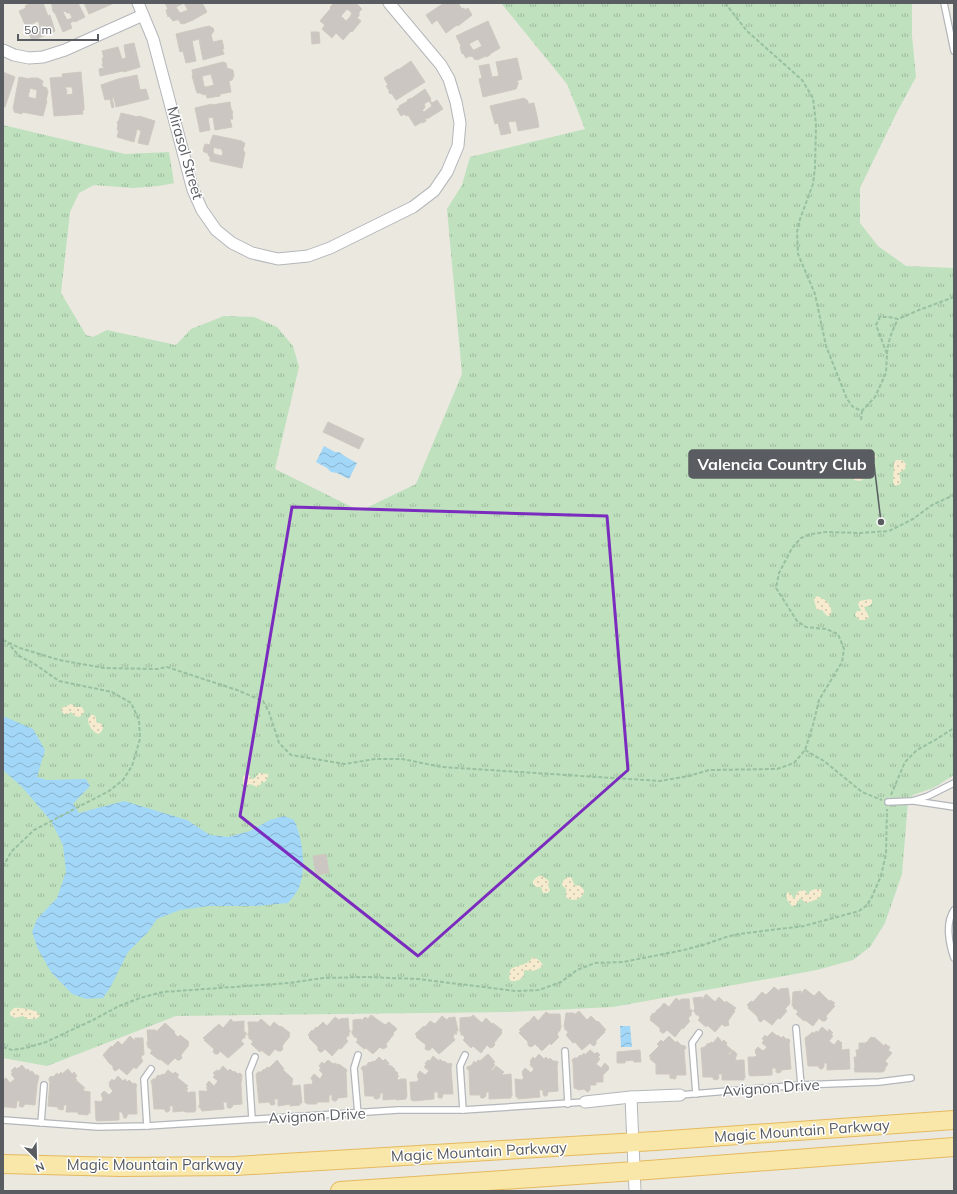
<svg xmlns="http://www.w3.org/2000/svg" width="957" height="1194" font-family="Mulish,sans-serif">
<style>
.grass{fill:url(#grass-tufts)}
.sand{fill:url(#sand-dots)}
.water{fill:url(#water-waves)}
.building{fill:#cbc6c2;stroke:#cfc9bf;fill-rule:evenodd}
.lines{fill:none;stroke-linecap:round;stroke-linejoin:round}
.service-casing{stroke:#b3b6ba;stroke-width:8}
.minor-casing{stroke:#b3b6ba;stroke-width:13}
.primary-casing{stroke:#e5b95f;stroke-width:20}
.path{stroke:#98c1a1;stroke-width:2;stroke-dasharray:4 2;stroke-linecap:butt}
.service{stroke:#fff;stroke-width:5.5}
.minor{stroke:#fff;stroke-width:11}
.primary{stroke:#f8e7a8;stroke-width:18}
.marked{fill:none;stroke:#7b2cbf;stroke-width:3;stroke-linejoin:round}
.labels{text-anchor:middle;stroke-width:3;stroke-linejoin:round;paint-order:stroke}
.street-label{font-size:15px;fill:#595c60;stroke:#fff}
.leader{fill:none;stroke:#595c60;stroke-width:1.5}
.callout-dot{fill:#595c60;stroke:#fff;stroke-width:1.5}
.callout{fill:#595c60;stroke:#595c60;stroke-width:1.5}
.callout-label{font-size:16px;text-anchor:middle;font-weight:bold;fill:#fff}
</style>
<defs>
<pattern id="grass-tufts" width="24" height="20" patternUnits="userSpaceOnUse"><rect width="24" height="20" fill="#bfe1be"/><path d="M3 7l-1-3M5 7V3M7 7l1-3M15 17l-1-3M17 17v-4M19 17l1-3" fill="none" stroke="#9eba9e"/></pattern>
<pattern id="sand-dots" width="8" height="8" patternUnits="userSpaceOnUse"><rect width="8" height="8" fill="#f6ebcf"/><path d="M2 2h.1M6 6h.1" fill="none" stroke="#cac2ab" stroke-width="1.8" stroke-linecap="round"/></pattern>
<pattern id="water-waves" width="16" height="10" patternUnits="userSpaceOnUse"><rect width="16" height="10" fill="#a3d7f8"/><path d="M0 5q4-4 8 0t8 0" fill="none" stroke="#88b2cc"/></pattern>
</defs>
<rect width="100%" height="100%" fill="#ebe8e0"/>
<polygon class="grass" points="501,3 912,3 912,36 916,77 897,112 860,188 860,223 878,246 906,266 954,268 954,775 933,788 913,795 908,802 902,874 885,923 870,947 853,960 817,970 613,1007 510,1012 176,1016 47,1066 3,1058 3,125 125,154 169,152 174,183 159,186 133,188 94,185 79,193 70,212 61,293 86,335 93,337 107,330 176,345 191,329 224,316 254,317 277,327 293,346 299,367 275,469 360,511 416,484 462,374 447,209 462,185 470,157 585,129 567,84"/>
<g class="sand">
<path d="M869 450 873 451 876 457C872 462 871 465 867 470V477L860 481 854 480 853 476 854 473 861 471 860 463 865 460 864 456Z"/>
<path d="M896 460H902L906 464C907 470 902 470 899 473L901 482 900 484 895 486 893 482 894 463Z"/>
<path d="M817 596C826 599 833 605 831 615L827 616 822 610H817L815 604 814 599Z"/>
<polygon points="870,599 872,600 872,603 869,606 864,607 869,617 865,620 859,620 855,615 857,611 861,611 861,610 859,607 858,602 860,601"/>
<polygon points="71,704 76,707 82,707 84,711 83,714 79,717 75,716 71,712 68,714 64,714 61,710 62,708"/>
<path d="M92 714 96 717V722L102 724 103 727C103 730 101 733 98 734 92 731 88 725 88 719Z"/>
<polygon points="259,773 268,774 268,777 265,782 262,782 260,785 257,787 250,784 245,786 243,785 243,777 245,775 249,775 252,779 254,779"/>
<path d="M539 876H542L549 881 548 885 550 890 548 893H543L541 887H536L533 884C532 880 536 878 539 876Z"/>
<path d="M571 877 575 886 579 885 584 890C584 899 573 903 566 897V889L562 885C562 880 566 877 571 877Z"/>
<path d="M815 889H821L822 894 818 899 806 903 800 898 795 906H792C788 902 784 897 788 892L791 894 793 898H795C797 893 797 891 803 890L806 891 807 894 808 895 810 891Z"/>
<path d="M533 957 539 960 543 965C540 970 531 972 525 970L524 971V975C521 980 516 982 511 981L509 978 510 970C519 963 526 967 533 957Z"/>
<path d="M14 1008C23 1007 28 1010 36 1011L40 1016 36 1019H27L23 1016 15 1018 10 1015V1012Z"/>
</g>
<g class="water">
<polygon points="324,446 335,452 339,452 346,457 357,463 349,479 337,473 331,472 327,468 316,462"/>
<path d="M3 716 33 729 45 750 37 777 47 780 86 779 90 786 73 804 79 813 124 801 187 820 210 835 228 837 250 831 270 820 284 816 294 820C303 839 307 870 298 890 295 895 291 899 288 903L257 906H209L180 910 157 919 148 932 128 952 110 988 103 998 86 999 72 994 51 972 38 949 32 932 37 919 57 898 66 872 63 845 51 821 22 787 3 770Z"/>
<polygon points="620,1026 630,1026 632,1047 621,1047"/>
</g>
<g class="building">
<polygon points="30,3 43,3 48,16 50,15 55,31 32,41 28,31 40,26 38,21 26,27 19,11 26,8 25,6"/>
<path d="M51 3H78L85 17 75 22 74 21 70 23 72 28 63 32 55 13H54L52 9H53ZM65 11 67 13H70L72 18 67 20 63 12Z"/>
<polygon points="84,3 112,3 112,4 89,14"/>
<polygon points="165,3 184,3 176,7 179,12 181,13 188,10 184,3 202,3 207,12 193,20 183,24 183,23 181,24 179,20 176,20 173,21 169,16 168,17 166,10 168,9"/>
<path d="M334 3H356L362 9 359 12V16L357 18 361 21 352 32 351 31 343 40 336 33 332 38 322 29 325 25 320 21 331 8 330 7ZM347 9 352 13 350 17 346 21 341 16Z"/>
<polygon points="444,3 458,3 462,9 464,8 465,10 468,8 472,15 458,26 457,25 446,33 437,20 432,24 426,15"/>
<path d="M488 21 500 48 490 54V55L486 57V56L477 60 476 59 475 60 473 57 470 56 466 58 463 53 462 54 460 47 461 46 456 36ZM478 39 482 46 474 50H473L469 44Z"/>
<polygon points="209,26 213,28 214,31 211,35 213,42 222,40 224,49 222,49 224,54 203,60 199,39 192,41 196,61 186,63 183,51 180,52 176,34"/>
<polygon points="311,32 319,32 320,43 312,44"/>
<polygon points="134,43 140,67 124,72 123,71 100,76 99,69 104,68 102,65 103,63 102,58 104,58 102,51 118,47 122,59 126,58 124,45"/>
<polygon points="517,58 522,79 516,81 518,82 518,84 516,89 483,97 479,79 482,78 479,66 489,64 492,77 499,76 496,62"/>
<polygon points="411,61 425,82 396,100 392,94 389,93 389,90 386,86 388,85 384,78 398,69 398,70"/>
<path d="M223 62 226 63 227 68 233 70 234 76 232 80 229 81 231 92 220 94V96L207 98 206 94 204 95 200 93H197L192 76 193 75 192 70ZM211 74 214 85 206 87 204 86 202 76Z"/>
<polygon points="3,72 15,77 5,107 3,107"/>
<path d="M81 72 84 107V110L82 111 83 114 54 116 50 78 63 77 62 74ZM65 87H72L73 94 66 95 67 91Z"/>
<polygon points="137,75 140,90 146,89 149,99 116,107 114,98 112,98 114,107 112,108 110,99 105,100 101,85 118,79"/>
<path d="M19 77 30 79V78H38L43 81 42 85 44 87 47 88V90L48 91 46 101H47L43 116 22 112V114L14 112V110L13 109ZM30 88 37 90V91L36 99 28 97Z"/>
<path d="M425 89 431 99 430 100 432 103 437 100 443 109 427 119V118L425 119 426 121 423 123 422 122 415 126 408 115 406 116 404 114 401 116 397 109 400 107 399 106 408 101 407 100 411 98 412 99 413 98H412ZM429 101 432 106 424 112 422 110 424 109 425 106 424 104Z"/>
<polygon points="524,98 528,101 528,104 534,103 538,121 538,122 539,127 518,131 516,121 508,122 511,133 501,135 498,123 495,124 490,106"/>
<polygon points="230,102 231,109 233,112 232,115 233,119 230,119 232,127 215,130 213,117 208,118 210,130 200,132 195,108 212,104 212,105"/>
<polygon points="121,113 138,117 139,116 155,121 148,145 138,143 141,131 137,129 134,142 117,137 119,130 117,130 118,125 117,122 119,120"/>
<path d="M213 135 242 141V142L245 143 243 150 244 152H245L242 168 210 161V157L208 155V153L204 152 203 150 205 144 211 145 210 143ZM214 147 219 149V148L221 149 223 152 222 156 214 154 213 151Z"/>
<polygon points="328,422 364,439 359,449 323,432"/>
<polygon points="326,854 329,873 316,875 313,856"/>
<polygon points="774,987 779,991 780,989 788,988 790,1002 789,1005 787,1006 787,1007 785,1009 787,1011 780,1019 778,1018 772,1025 764,1019 761,1022 759,1021 757,1016 748,1008 749,1007 747,1005 751,1001 753,1002 762,992 766,995"/>
<polygon points="805,989 814,996 819,991 829,1001 830,1000 835,1003 833,1005 835,1006 826,1016 827,1019 825,1021 822,1021 819,1018 813,1026 805,1020 804,1021 796,1014 798,1012 796,1009 794,1009 793,1006 792,1006 793,992 801,991 801,994"/>
<polygon points="706,994 715,1002 719,997 725,1003 726,1001 736,1008 734,1010 735,1011 728,1021 729,1025 727,1026 724,1026 722,1024 715,1032 707,1025 706,1027 698,1020 700,1018 698,1015 696,1015 695,1012 694,1012 694,1009 695,1009 693,998 702,997 702,1000"/>
<polygon points="676,998 680,1001 681,999 689,999 690,1010 692,1010 692,1012 691,1012 691,1016 689,1016 689,1018 688,1019 690,1021 683,1029 682,1028 675,1037 667,1030 664,1033 662,1033 660,1031 660,1028 650,1020 651,1018 650,1017 653,1013 654,1014 658,1009 659,1009 664,1003 669,1007"/>
<polygon points="579,1011 587,1020 591,1016 597,1022 598,1021 606,1030 604,1031 605,1032 596,1041 596,1044 594,1046 592,1045 590,1043 582,1050 575,1042 573,1043 566,1035 568,1033 567,1030 565,1030 565,1027 564,1027 566,1013 574,1013 574,1015"/>
<polygon points="546,1012 549,1014 560,1014 561,1028 560,1028 560,1031 558,1031 558,1033 557,1035 559,1037 551,1045 550,1043 542,1051 535,1044 533,1046 530,1047 528,1045 528,1042 519,1033 521,1031 519,1030 528,1022 528,1023 534,1016 538,1021"/>
<polygon points="371,1015 385,1025 389,1022 397,1029 393,1033 394,1034 386,1044 387,1047 383,1049 380,1047 373,1054 366,1048 364,1049 356,1042 358,1040 356,1037 354,1037 353,1034 352,1034 352,1031 353,1031 353,1020 361,1019 361,1021 365,1017 368,1019"/>
<polygon points="473,1015 482,1023 486,1018 492,1024 493,1023 502,1030 501,1032 502,1033 494,1043 495,1045 493,1047 490,1048 487,1045 481,1053 473,1046 471,1048 463,1040 465,1038 463,1035 461,1035 461,1032 460,1032 460,1018 471,1017"/>
<polygon points="442,1016 447,1020 448,1020 448,1018 455,1017 458,1031 456,1031 457,1034 454,1034 453,1037 455,1040 439,1054 432,1047 430,1050 427,1050 425,1049 426,1045 416,1037 417,1036 415,1034 424,1026 425,1027 430,1021 435,1024"/>
<polygon points="335,1017 339,1020 340,1020 340,1019 348,1018 349,1030 350,1030 350,1032 349,1032 349,1036 347,1036 346,1039 348,1041 341,1049 339,1048 332,1056 325,1049 322,1052 320,1052 318,1050 318,1047 309,1038 310,1037 308,1035 312,1030 313,1031 316,1027 317,1028 323,1022 327,1026"/>
<polygon points="231,1019 233,1022 244,1021 244,1032 246,1032 246,1035 245,1035 245,1038 243,1038 241,1041 244,1044 228,1058 220,1051 218,1054 215,1054 213,1052 214,1049 204,1040 205,1039 203,1038 219,1024 223,1028"/>
<polygon points="261,1019 270,1027 274,1022 280,1027 281,1026 290,1033 289,1035 290,1036 282,1046 283,1049 281,1051 278,1051 275,1049 269,1056 261,1050 260,1052 251,1044 253,1042 251,1039 249,1039 249,1036 248,1036 248,1033 249,1033 248,1022 257,1022 257,1023"/>
<polygon points="165,1023 175,1032 174,1033 178,1037 180,1035 189,1042 188,1044 189,1045 181,1055 182,1058 180,1060 177,1060 175,1058 168,1065 160,1059 159,1060 150,1053 152,1051 150,1048 148,1048 148,1045 147,1045 147,1042 148,1042 147,1030 156,1030 156,1032"/>
<polygon points="822,1027 828,1032 829,1029 833,1033 831,1034 833,1036 829,1041 834,1045 838,1040 842,1043 841,1045 842,1046 841,1049 843,1050 849,1049 850,1069 827,1070 827,1063 824,1063 824,1067 822,1069 820,1069 818,1066 808,1066 805,1038 813,1032 814,1034 816,1031 818,1032"/>
<polygon points="772,1032 777,1036 778,1035 781,1038 783,1036 786,1039 789,1039 790,1040 789,1044 791,1069 781,1070 781,1072 778,1073 776,1072 776,1068 772,1068 772,1075 751,1076 749,1075 748,1057 755,1057 757,1055 755,1053 756,1052 755,1050 758,1047 763,1051 767,1047 762,1043 764,1040 762,1039 765,1035 767,1037"/>
<polygon points="130,1036 135,1041 135,1038 143,1038 144,1055 142,1055 141,1058 143,1061 136,1069 134,1067 127,1075 119,1068 117,1070 115,1071 113,1069 113,1066 109,1063 103,1055 111,1046 112,1047 118,1041 122,1045"/>
<polygon points="669,1036 676,1043 677,1041 681,1045 685,1046 686,1048 684,1050 686,1075 676,1075 676,1078 675,1079 670,1078 670,1074 656,1074 656,1064 650,1059 651,1057 649,1056 659,1046 657,1044 661,1040 663,1042"/>
<polygon points="718,1037 722,1042 724,1040 727,1043 726,1045 732,1050 728,1054 729,1055 733,1050 737,1054 735,1059 738,1061 739,1060 744,1060 745,1078 744,1078 744,1080 722,1080 722,1074 718,1074 719,1078 717,1080 713,1079 713,1077 703,1077 701,1048 705,1047 708,1043 709,1044 711,1042 713,1043"/>
<polygon points="871,1037 873,1038 874,1037 884,1046 885,1044 890,1047 888,1050 892,1053 885,1061 888,1064 885,1068 885,1070 883,1072 855,1072 854,1068 855,1068 854,1057 857,1057 856,1050 859,1050 859,1043 866,1043"/>
<polygon points="590,1050 595,1054 597,1052 600,1055 598,1057 600,1059 596,1064 601,1068 605,1063 609,1067 608,1068 609,1069 603,1075 603,1082 596,1082 596,1085 590,1085 590,1090 588,1092 586,1091 584,1089 578,1090 577,1089 574,1088 573,1063 572,1060 574,1058 577,1058 580,1055 581,1056 584,1053 585,1055"/>
<polygon points="640,1050 641,1062 634,1062 633,1060 625,1061 625,1063 617,1063 617,1052"/>
<polygon points="488,1054 495,1062 493,1063 495,1065 491,1070 492,1071 496,1066 504,1072 502,1074 503,1075 511,1074 512,1096 511,1096 511,1098 489,1099 489,1092 486,1092 486,1096 484,1098 481,1098 480,1095 470,1095 469,1070 467,1069 467,1067 472,1065 474,1061 476,1063 478,1060 480,1061"/>
<polygon points="539,1054 544,1059 546,1057 549,1060 550,1058 553,1061 556,1061 558,1062 557,1066 558,1091 548,1092 547,1096 544,1096 543,1094 543,1090 539,1090 540,1097 518,1099 518,1097 516,1097 515,1079 522,1080 524,1077 522,1075 523,1074 522,1072 525,1068 531,1073 534,1069 530,1065 531,1063 530,1061 533,1057 535,1059"/>
<polygon points="433,1056 439,1061 440,1059 443,1062 444,1061 448,1064 451,1063 452,1065 451,1068 453,1094 443,1094 442,1098 439,1098 438,1097 438,1092 434,1092 434,1099 413,1101 412,1100 411,1100 410,1082 417,1082 419,1079 417,1077 418,1076 417,1075 420,1071 425,1075 429,1071 424,1067 426,1065 425,1063 428,1060 430,1061"/>
<polygon points="379,1057 383,1061 385,1059 389,1063 388,1065 389,1066 390,1065 395,1069 394,1070 398,1073 397,1075 399,1076 397,1078 399,1081 400,1079 406,1079 407,1097 406,1097 406,1099 397,1100 395,1099 383,1100 383,1093 380,1093 380,1097 378,1099 376,1099 374,1098 374,1096 365,1096 363,1071 361,1068 363,1066 366,1066 369,1062 370,1063 373,1061 374,1062"/>
<polygon points="277,1060 284,1069 283,1070 293,1079 292,1081 293,1082 291,1084 294,1086 300,1085 302,1103 300,1103 300,1105 290,1106 290,1104 278,1106 278,1099 274,1099 275,1104 273,1105 271,1105 269,1102 259,1103 256,1074 258,1072 261,1072 264,1069 265,1070 267,1067 269,1068"/>
<polygon points="328,1060 333,1064 335,1063 338,1065 339,1064 347,1070 346,1072 347,1097 338,1098 336,1101 334,1101 332,1100 332,1095 329,1095 329,1102 317,1102 317,1104 307,1104 307,1103 305,1103 304,1085 310,1084 311,1085 313,1082 311,1078 314,1074 320,1079 323,1074 319,1070 321,1068 319,1066 322,1062 324,1064"/>
<polygon points="22,1065 26,1070 28,1069 30,1072 32,1071 35,1075 37,1075 39,1076 37,1085 35,1105 25,1104 23,1107 21,1107 19,1106 20,1101 17,1101 16,1108 6,1107 5,1106 5,1107 3,1108 3,1080 6,1078 10,1083 15,1079 11,1074 13,1072 11,1071 15,1067 17,1069"/>
<polygon points="223,1066 228,1071 230,1069 233,1072 234,1071 238,1074 240,1073 242,1075 241,1084 242,1104 232,1105 233,1106 231,1108 228,1108 227,1107 227,1102 223,1102 224,1109 202,1111 200,1107 199,1108 199,1105 200,1105 199,1091 205,1091 206,1092 208,1089 206,1088 208,1086 206,1085 209,1081 214,1086 218,1081 213,1077 215,1075 213,1073 217,1070 219,1071"/>
<polygon points="68,1069 72,1074 74,1072 77,1076 75,1078 77,1080 72,1084 77,1081 85,1088 83,1089 84,1091 90,1092 90,1113 88,1113 88,1115 78,1114 78,1112 66,1112 67,1105 64,1105 63,1110 58,1109 58,1107 48,1106 50,1081 49,1081 49,1078 51,1076 53,1077 57,1073 58,1075 61,1072 62,1074"/>
<polygon points="168,1070 173,1074 175,1072 179,1075 177,1077 179,1079 188,1086 186,1087 188,1089 186,1091 189,1093 190,1092 195,1092 196,1110 195,1110 195,1112 185,1112 184,1111 173,1112 173,1106 169,1106 170,1110 168,1112 166,1112 164,1109 154,1109 152,1084 151,1081 153,1079 155,1079 158,1075 160,1076 162,1074 164,1075"/>
<polygon points="118,1076 123,1081 125,1079 127,1082 129,1080 133,1084 135,1083 137,1085 136,1088 137,1114 128,1114 126,1118 124,1118 122,1112 119,1112 119,1120 97,1121 96,1120 95,1101 101,1102 103,1099 101,1094 104,1091 109,1095 113,1091 109,1086 110,1085 109,1083 112,1079 114,1081"/>
</g>
<g class="lines">
<defs>
<g id="service">
<polyline points="944,3 954,51"/>
<polyline points="914,801 954,807"/>
<polyline points="888,802 912,801 928,796 954,783"/>
<path d="M954 910C945 923 949 944 954 958"/>
<polyline points="796,1028 801,1085"/>
<polyline points="565,1051 568,1104"/>
<polyline points="696,1094 692,1043 699,1033"/>
<polyline points="680,1095 801,1085 879,1082 911,1078"/>
<polyline points="463,1110 460,1066 465,1055"/>
<polyline points="358,1114 354,1068 358,1055"/>
<polyline points="252,1119 249,1072 255,1057"/>
<polyline points="3,1120 98,1127 147,1126 398,1110 463,1110 585,1102"/>
<polyline points="41,1123 44,1085"/>
<polyline points="147,1126 144,1079 151,1069"/>
</g>
<g id="minor">
<polyline points="138,3 153,39 193,190 202,210 216,230 232,243 252,253 278,259 308,256 330,248 413,207 434,191 447,172 458,146 460,123 456,102 449,79 441,65 389,3"/>
<polyline points="3,50 14,55 29,58 43,57 65,50 143,15"/>
<polyline points="631,1097 635,1191"/>
<polyline points="585,1102 631,1097 680,1095"/>
</g>
<g id="primary">
<polyline points="3,1164 121,1167 235,1166 655,1141 954,1120"/>
<polyline points="340,1191 635,1171 954,1147"/>
</g>
</defs>
<use href="#service" class="service-casing"/>
<use href="#minor" class="minor-casing"/>
<use href="#primary" class="primary-casing"/>
<g class="path">
<polyline points="725,3 747,31 802,80 813,98 816,124 815,168 813,184 800,219 797,232 798,254 815,294 826,346 847,399 853,407 862,411 875,397 886,373 887,354 876,325 880,317 889,317 898,319 919,310 954,297"/>
<path d="M887 354C888 341 892 331 898 319"/>
<polyline points="861,420 862,411"/>
<polyline points="3,640 20,648 59,660 104,668 157,669 167,667 237,690 263,701 269,712 279,743 291,755 345,764 375,759 402,759 442,767 660,781 689,776 709,770 777,769 794,763 805,750 813,725 819,700 842,662 844,649 838,634 826,629 806,627 797,621 776,588 779,573 792,548 801,538 811,534 826,532 860,533 889,531 913,519 932,505 954,495"/>
<polyline points="805,750 824,761 862,792 882,800"/>
<polyline points="891,795 905,762 917,750 935,740 954,728"/>
<polyline points="3,867 11,852 34,830 109,791 123,780 132,766 140,739 139,720 131,703 112,692 59,681 33,663 19,656 8,643"/>
<polyline points="3,1047 12,1050 26,1048 46,1042 93,1020 119,1006 140,998 163,992 289,983 323,978 366,977 418,979 516,991 539,990 561,982 577,970 595,963 623,962 684,950 706,944 726,937 739,934 804,926 859,911 866,906 871,899 881,876 886,854 887,809"/>
</g>
<use href="#service" class="service"/>
<use href="#minor" class="minor"/>
<use href="#primary" class="primary"/>
</g>
<path class="marked" d="M292 507 607 516 628 770 418 956 240 816Z"/>
<g class="labels">
<g class="street-label">
<text transform="translate(185 153) rotate(74)" y="5">Mirasol Street</text>
<text transform="translate(771 1088) rotate(-4)" y="5">Avignon Drive</text>
<text transform="translate(317 1116) rotate(-3)" y="5">Avignon Drive</text>
<text transform="translate(802 1131) rotate(-4)" y="5">Magic Mountain Parkway</text>
<text transform="translate(479 1152) rotate(-3)" y="5">Magic Mountain Parkway</text>
<text x="155" y="1170">Magic Mountain Parkway</text>
</g>
</g>
<path class="leader" d="M881 522L874 464"/>
<circle class="callout-dot" cx="881" cy="522" r="4"/>
<rect class="callout" x="689" y="450" width="185" height="28" rx="4"/>
<g class="callout-label">
<text x="782" y="470">Valencia Country Club</text>
</g>
<rect width="957" height="1194" fill="none" stroke="#595c60" stroke-width="8"/>
<g transform="translate(36 1158) rotate(157)" stroke="#ffffff" stroke-width="3" paint-order="stroke">
<path d="M0-3L7 15L0 10L-7 15Z" fill="#595c60"/>
<text y="-6" font-size="11" font-weight="bold" text-anchor="middle" fill="#595c60">N</text>
</g>
<path d="M18 34v6h80v-6" fill="none" stroke="#595c60" stroke-width="2"/>
<text x="24" y="34" font-size="12" fill="#595c60" stroke="#ffffff" stroke-width="3" paint-order="stroke">50 m</text>
</svg>
